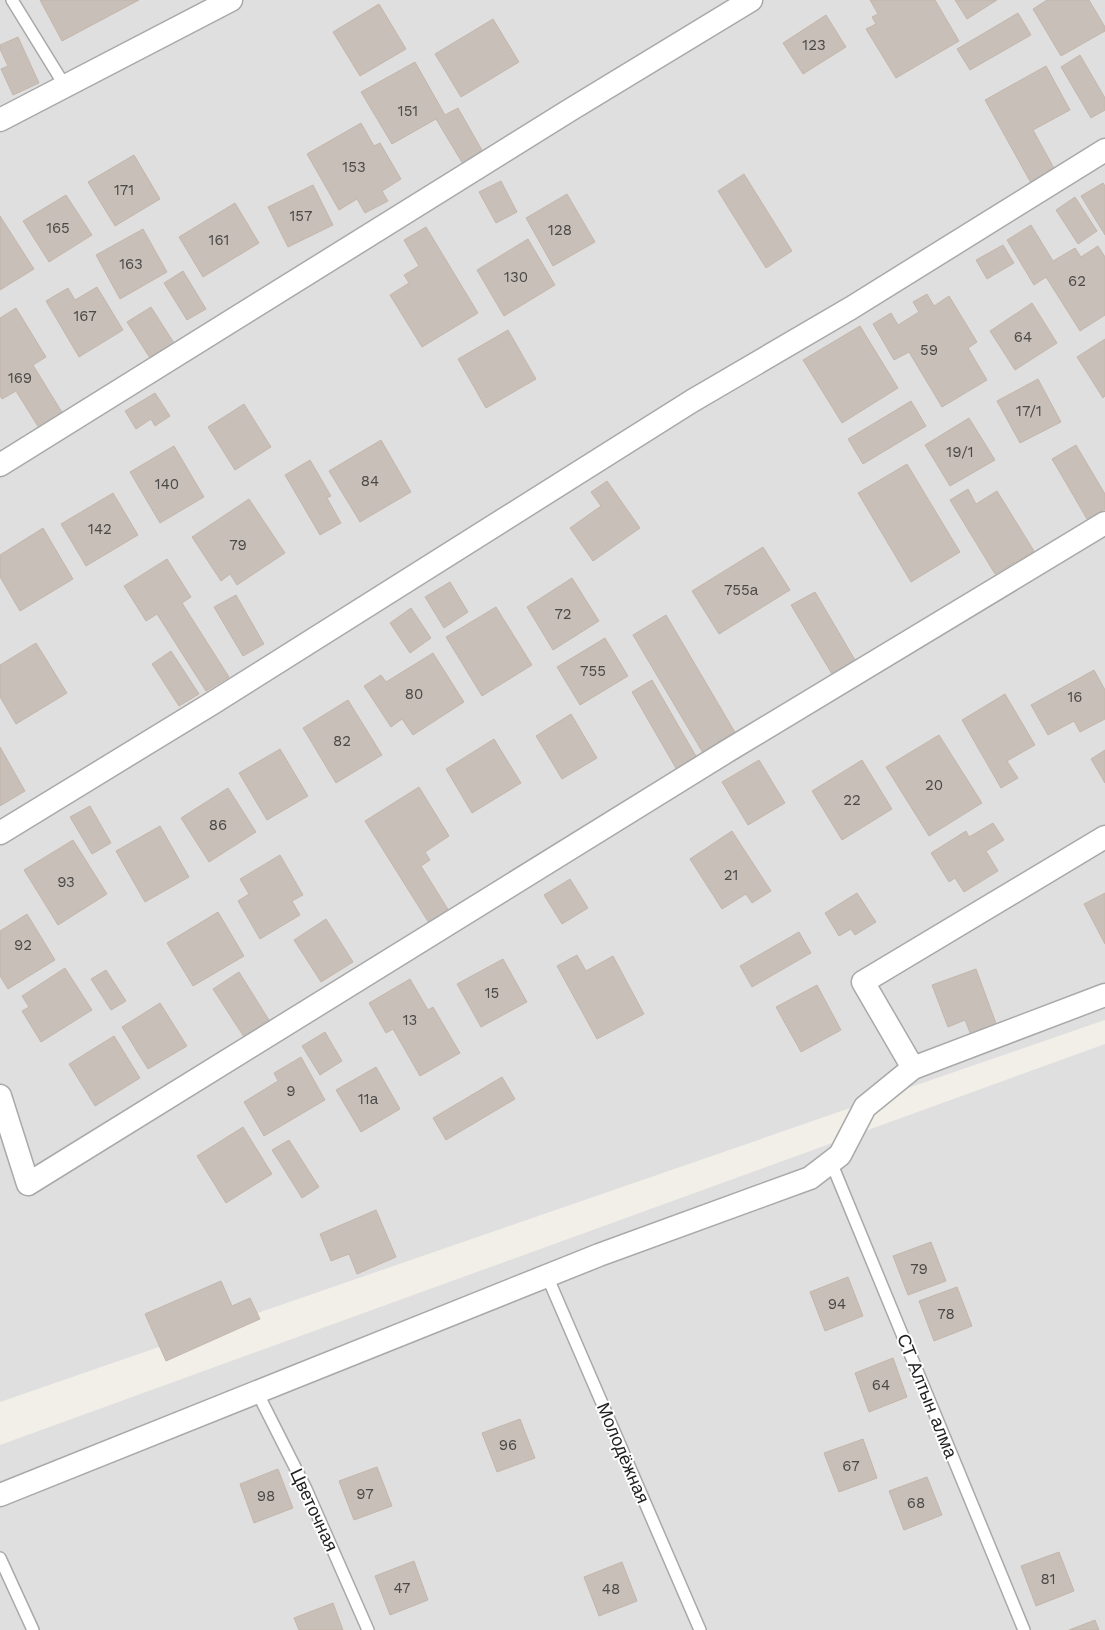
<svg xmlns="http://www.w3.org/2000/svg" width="1105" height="1630" font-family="'Work Sans',sans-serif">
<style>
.residential{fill:#e0dfdf}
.building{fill:#c7bfb8;stroke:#c4b6ab}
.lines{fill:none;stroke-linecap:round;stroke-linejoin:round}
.lane-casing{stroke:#a9a9a9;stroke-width:14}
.street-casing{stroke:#a9a9a9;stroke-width:25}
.lane{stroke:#fff;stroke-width:11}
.street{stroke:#fff;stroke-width:22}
.labels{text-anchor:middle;stroke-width:4;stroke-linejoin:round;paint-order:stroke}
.number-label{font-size:15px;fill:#4b4948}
.street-label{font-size:18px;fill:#222;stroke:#fff}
</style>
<rect width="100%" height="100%" fill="#f2efe9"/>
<g class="residential">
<polygon points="0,0 1105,0 1105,1020 0,1402"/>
<polygon points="1105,1044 1105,1630 0,1630 0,1445"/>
</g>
<g class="building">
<polygon points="40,0 139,0 62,41"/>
<polygon points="870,0 935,0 959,41 896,78 866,29 876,24 872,17 878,14"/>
<polygon points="955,0 997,0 967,19"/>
<polygon points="1047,0 1089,0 1105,27 1105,31 1061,56 1033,9"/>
<polygon points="379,4 406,49 360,76 333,32"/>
<polygon points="1018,13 1031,35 970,70 957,49"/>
<polygon points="826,15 846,47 803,74 783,43"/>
<polygon points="493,19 519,62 461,97 435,54"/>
<polygon points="18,37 39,83 13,95 1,69 8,66 0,49 0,45"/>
<polygon points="1080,55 1105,98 1105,110 1091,118 1061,67"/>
<polygon points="415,62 445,115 458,108 483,152 463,164 436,119 392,144 361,92"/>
<polygon points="1046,66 1070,110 1033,130 1055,170 1031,183 985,100"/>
<polygon points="361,123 374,146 380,143 401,179 382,191 388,201 365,213 357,199 339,210 307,154"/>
<polygon points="134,155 160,199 115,226 88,182"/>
<polygon points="744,174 792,251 766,268 718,191"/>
<polygon points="501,181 517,212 496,223 479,192"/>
<polygon points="1103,183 1105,186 1105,235 1081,196"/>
<polygon points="313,185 333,225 288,247 268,207"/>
<polygon points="567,194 595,242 553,266 526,218"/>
<polygon points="66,195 92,235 49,262 23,221"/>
<polygon points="1075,197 1097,231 1078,244 1056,210"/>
<polygon points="235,203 259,243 203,277 179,237"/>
<polygon points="0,216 34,269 0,290"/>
<polygon points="1031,225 1053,261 1075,248 1081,257 1098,246 1105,257 1105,315 1080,331 1046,277 1034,285 1007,240"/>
<polygon points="426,227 478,313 422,347 390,295 409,283 404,275 419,266 404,240"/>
<polygon points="143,229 167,272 120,299 96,255"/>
<polygon points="528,239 555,285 504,316 477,270"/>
<polygon points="1003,245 1014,263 987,279 976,260"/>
<polygon points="183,271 206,309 187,320 164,283"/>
<polygon points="97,287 123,330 79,357 46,301 68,288 75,300"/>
<polygon points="927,294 934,306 949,296 977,342 968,348 987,380 942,407 909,352 894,360 873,324 891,313 898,325 919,312 913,302"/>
<polygon points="1032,303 1057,343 1015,370 990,331"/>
<polygon points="151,307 174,343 150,358 127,322"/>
<polygon points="16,308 46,357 33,365 63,414 39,428 16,391 2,399 0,396 0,318"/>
<polygon points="860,326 898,388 842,423 803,360"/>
<polygon points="508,330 536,379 486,408 458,359"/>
<polygon points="1105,339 1105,396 1103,398 1077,357"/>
<polygon points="1038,379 1061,422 1020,443 997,401"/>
<polygon points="155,393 170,416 155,426 151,419 136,429 125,411"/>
<polygon points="911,401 926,426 863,464 848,439"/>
<polygon points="244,404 271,447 235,470 208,427"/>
<polygon points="969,418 995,460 950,486 925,445"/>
<polygon points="381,440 411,492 360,522 329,471"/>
<polygon points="1076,445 1105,494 1105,509 1087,519 1052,459"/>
<polygon points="174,446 204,497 160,523 130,472"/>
<polygon points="310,460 331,496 327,498 341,523 320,535 285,475"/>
<polygon points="907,464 960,552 911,582 858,493"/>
<polygon points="607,481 640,528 593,561 570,528 601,506 591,492"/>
<polygon points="968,489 976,504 997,491 1034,551 995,574 950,500"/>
<polygon points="113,493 138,535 86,566 61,524"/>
<polygon points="249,499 285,553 237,585 230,574 221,581 192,537"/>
<polygon points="43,528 73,579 20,611 0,577 0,555"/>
<polygon points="763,547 790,590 719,634 692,591"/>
<polygon points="167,559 191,597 182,603 229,677 206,691 157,614 146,621 124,586"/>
<polygon points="572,578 599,621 553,650 527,607"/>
<polygon points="450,582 468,612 444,628 425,597"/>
<polygon points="815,592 855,660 832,674 791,605"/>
<polygon points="236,595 264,644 243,656 214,607"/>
<polygon points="496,607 532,665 482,696 446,637"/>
<polygon points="411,608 431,638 410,653 390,623"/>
<polygon points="666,615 736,734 703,753 633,635"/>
<polygon points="605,638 628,676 580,705 557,667"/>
<polygon points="36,643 67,693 16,724 0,697 0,665"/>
<polygon points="171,651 199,694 179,706 152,664"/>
<polygon points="433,653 464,702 413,735 402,719 391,727 364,686 381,675 386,682"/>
<polygon points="1094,670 1105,690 1105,719 1080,732 1074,721 1048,735 1031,705"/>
<polygon points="652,680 697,758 677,770 632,692"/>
<polygon points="1005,694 1035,745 1007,761 1018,778 1001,788 962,720"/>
<polygon points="348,700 382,755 336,783 303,728"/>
<polygon points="571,714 597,758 562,779 536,736"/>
<polygon points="939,735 982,803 929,836 886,767"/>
<polygon points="494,739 521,783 472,813 446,769"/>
<polygon points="0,747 25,791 0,806"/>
<polygon points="280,749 308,796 267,820 239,773"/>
<polygon points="1105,750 1105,783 1091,759"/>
<polygon points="759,760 785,803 748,825 722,782"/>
<polygon points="862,760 892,809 842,840 812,791"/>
<polygon points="419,787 449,836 425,852 430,860 421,866 449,911 429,923 365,821"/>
<polygon points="228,788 256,832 209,862 181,818"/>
<polygon points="90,806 111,843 92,854 70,817"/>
<polygon points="993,823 1004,840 986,851 998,871 964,892 955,878 949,882 931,853 966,831 969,837"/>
<polygon points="160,826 189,877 145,902 116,851"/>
<polygon points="732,831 771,891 752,903 746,894 722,909 690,859"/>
<polygon points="73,840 107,894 58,925 24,870"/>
<polygon points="280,855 303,895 292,901 300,915 260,939 238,901 249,894 240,879"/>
<polygon points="570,879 588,908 562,924 544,895"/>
<polygon points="857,893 876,922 855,935 851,929 839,936 825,913"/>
<polygon points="1105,893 1105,944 1084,904"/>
<polygon points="218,912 244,956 193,986 167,943"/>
<polygon points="27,914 55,960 8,989 0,976 0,931"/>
<polygon points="326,919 353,962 321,982 294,940"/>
<polygon points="799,932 811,953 752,987 740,966"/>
<polygon points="577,955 586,971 613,956 644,1014 597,1039 557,966"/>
<polygon points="503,959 527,1002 481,1027 457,984"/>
<polygon points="65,968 92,1010 41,1042 22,1011 29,1007 22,996"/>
<polygon points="976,969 997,1026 971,1035 965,1020 948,1027 932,985"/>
<polygon points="106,970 126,1001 111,1010 91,979"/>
<polygon points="239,972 269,1020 244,1037 213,989"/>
<polygon points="410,979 428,1010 433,1007 460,1053 420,1076 393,1029 386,1033 369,1003"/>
<polygon points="817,985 841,1030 801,1052 776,1007"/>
<polygon points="160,1003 187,1046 148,1069 122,1027"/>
<polygon points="325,1032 342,1061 320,1075 302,1046"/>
<polygon points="114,1036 140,1078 95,1106 69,1064"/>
<polygon points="301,1057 325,1100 264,1136 244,1102 278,1081 274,1073"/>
<polygon points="376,1067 400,1109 361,1132 336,1090"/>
<polygon points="502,1077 515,1099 446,1140 433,1118"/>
<polygon points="243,1127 272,1174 226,1203 197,1156"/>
<polygon points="289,1140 319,1187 302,1198 272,1150"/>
<polygon points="376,1210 396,1257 357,1274 349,1254 331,1261 320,1234"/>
<polygon points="931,1242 946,1281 908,1295 893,1256"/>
<polygon points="848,1277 863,1316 825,1331 810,1292"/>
<polygon points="221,1281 232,1306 250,1298 260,1319 166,1361 145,1314"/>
<polygon points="957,1287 972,1326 934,1341 919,1301"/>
<polygon points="893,1358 907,1397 869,1412 855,1373"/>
<polygon points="520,1419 535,1458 497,1472 482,1433"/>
<polygon points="863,1439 877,1478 839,1492 824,1453"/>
<polygon points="377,1467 392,1506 354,1520 339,1481"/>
<polygon points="278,1469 293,1508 254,1523 240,1484"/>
<polygon points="927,1477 942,1515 904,1530 889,1491"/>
<polygon points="1059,1552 1074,1591 1036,1606 1021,1566"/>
<polygon points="414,1561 428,1600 390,1615 375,1576"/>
<polygon points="622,1562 637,1601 599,1616 584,1577"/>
<polygon points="333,1603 343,1630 299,1630 294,1618"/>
<polygon points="1095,1620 1099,1630 1069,1630"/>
</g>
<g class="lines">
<defs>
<g id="lane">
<polyline points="12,0 65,86"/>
<polyline points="831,1162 1024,1630"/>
<polyline points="547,1276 700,1630"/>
<polyline points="257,1392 306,1489 368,1630"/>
<polyline points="0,1558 33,1630"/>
</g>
<g id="street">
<polyline points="0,120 231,0"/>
<polyline points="0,465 570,110 751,0"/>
<polyline points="0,833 211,704 692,401 851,308 1105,150"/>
<polyline points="913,1068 863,982 1105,837"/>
<polyline points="0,1096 28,1184 729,750 1105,523"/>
<polyline points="0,1495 599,1255 810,1178 840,1155 865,1107 913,1068 1105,995"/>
</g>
</defs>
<use href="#lane" class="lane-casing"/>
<use href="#street" class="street-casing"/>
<use href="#lane" class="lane"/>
<use href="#street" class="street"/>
</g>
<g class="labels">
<g class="number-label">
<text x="814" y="50">123</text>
<text x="408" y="116">151</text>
<text x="354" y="172">153</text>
<text x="124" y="195">171</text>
<text x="301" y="221">157</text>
<text x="58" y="233">165</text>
<text x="560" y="235">128</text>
<text x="219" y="245">161</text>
<text x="131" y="269">163</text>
<text x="516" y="282">130</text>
<text x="1077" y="286">62</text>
<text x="85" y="321">167</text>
<text x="1023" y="342">64</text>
<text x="929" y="355">59</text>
<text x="20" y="383">169</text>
<text x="1029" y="416">17/1</text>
<text x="960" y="457">19/1</text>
<text x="370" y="486">84</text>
<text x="167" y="489">140</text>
<text x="100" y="534">142</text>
<text x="238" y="550">79</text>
<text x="741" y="595">755а</text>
<text x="563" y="619">72</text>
<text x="593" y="676">755</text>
<text x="414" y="699">80</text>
<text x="1075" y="702">16</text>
<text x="342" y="746">82</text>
<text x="934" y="790">20</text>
<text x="852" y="805">22</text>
<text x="218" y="830">86</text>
<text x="731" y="880">21</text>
<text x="66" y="887">93</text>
<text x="23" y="950">92</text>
<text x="492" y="998">15</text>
<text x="410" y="1025">13</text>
<text x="291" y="1096">9</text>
<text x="368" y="1104">11а</text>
<text x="919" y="1274">79</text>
<text x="837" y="1309">94</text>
<text x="946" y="1319">78</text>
<text x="881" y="1390">64</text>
<text x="508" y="1450">96</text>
<text x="851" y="1471">67</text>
<text x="365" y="1499">97</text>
<text x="266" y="1501">98</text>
<text x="916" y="1508">68</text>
<text x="1048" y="1584">81</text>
<text x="402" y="1593">47</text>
<text x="611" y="1594">48</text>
</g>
<g class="street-label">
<text transform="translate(927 1396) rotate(68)" y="6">СТ Алтын алма</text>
<text transform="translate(623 1453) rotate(67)" y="6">Молодёжная</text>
<text transform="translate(314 1510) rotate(65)" y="6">Цветочная</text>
</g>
</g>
</svg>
